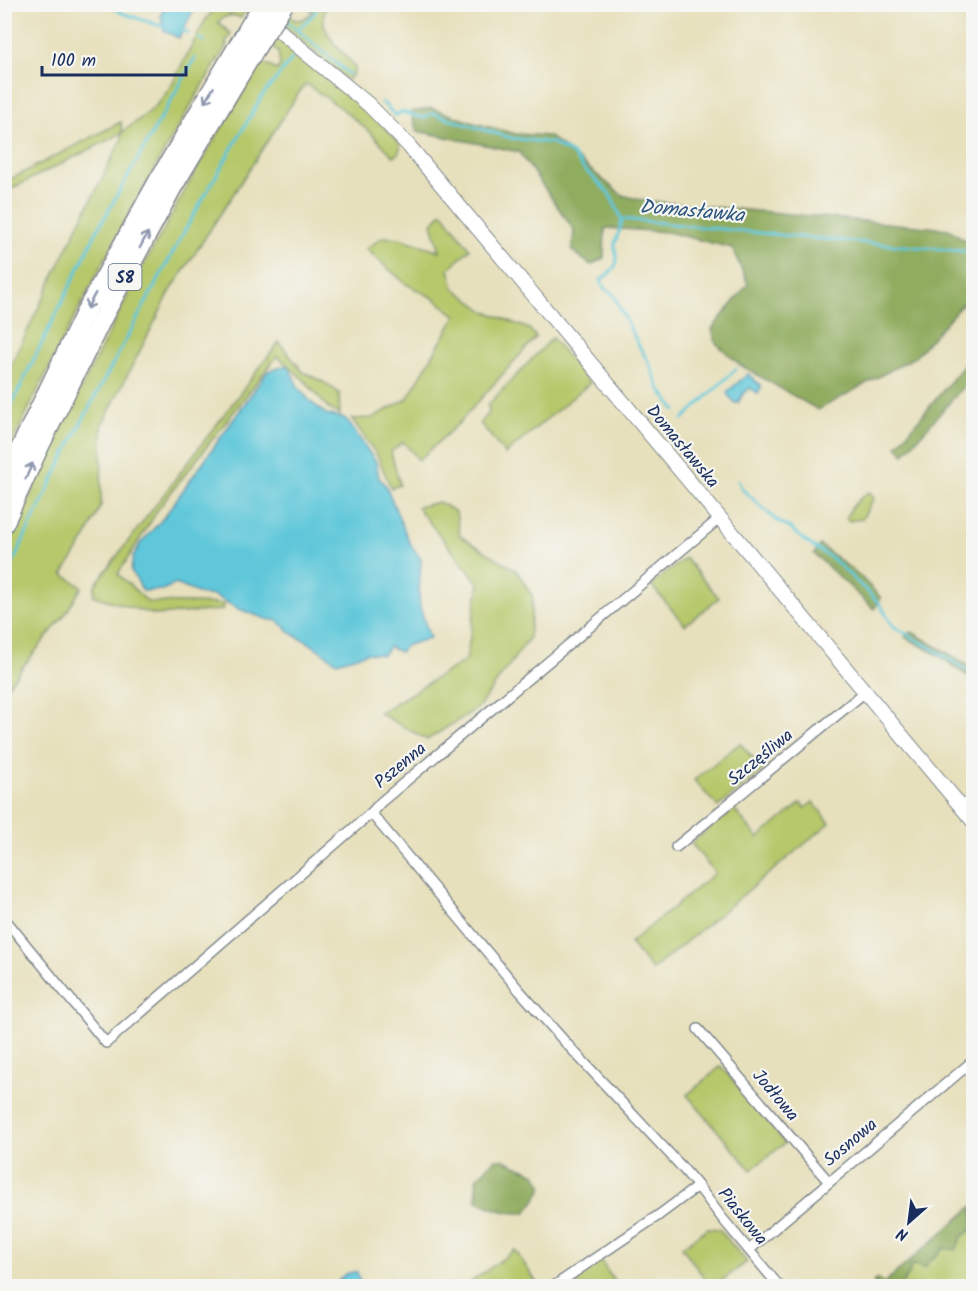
<svg xmlns="http://www.w3.org/2000/svg" width="978" height="1291" font-family="Kalam,sans-serif">
<style>
.green{fill:#b6c86b;stroke:#687c64;stroke-width:1.5}
.forest{fill:#90ac5f;stroke:#566e5e;stroke-width:1.5}
.water{fill:#5ec7d9;stroke:#3c7b9c;stroke-width:1.5}
.lines{fill:none;stroke-linecap:round;stroke-linejoin:round}
.stream{stroke:#5ec7d9;stroke-width:3}
.street-casing{stroke:#81888d;stroke-width:12}
.secondary-casing{stroke:#81888d;stroke-width:16}
.highway-casing{stroke:#81888d;stroke-width:21}
.street{stroke:#fff;stroke-width:9}
.secondary{stroke:#fff;stroke-width:14}
.highway{stroke:#fff;stroke-width:18}
.highway-bridge-casing{stroke:#81888d;stroke-width:21;stroke-linecap:butt}
.highway-bridge{stroke:#fff;stroke-width:18}
.oneway{stroke:#8d97ae}
.labels{text-anchor:middle;stroke-width:4.5;stroke-linejoin:round;paint-order:stroke}
.shield{fill:#f6f6f2;stroke:#5d6b8a;stroke-width:1.5}
.shield-label{font-size:16px;font-weight:bold;fill:#1b2f5e}
.street-label{font-size:18px;fill:#1b2f5e;stroke:#f6f6f2}
.water-label{font-size:20px;font-style:italic;fill:#2c557d;stroke:#f6f6f2}
</style>
<rect width="100%" height="100%" fill="#f6f6f2"/>
<filter id="ink" filterUnits="userSpaceOnUse"><feTurbulence type="fractalNoise" baseFrequency=".0167" numOctaves="2"/><feDisplacementMap in="SourceGraphic" scale="12" xChannelSelector="R" yChannelSelector="G"/><feConvolveMatrix kernelMatrix="1 2 1 2 8 2 1 2 1" color-interpolation-filters="sRGB"/></filter>
<filter id="wash" filterUnits="userSpaceOnUse"><feTurbulence type="fractalNoise" baseFrequency=".008" numOctaves="4" result="noise"/><feDisplacementMap in="SourceGraphic" scale="24" xChannelSelector="R" yChannelSelector="G"/><feGaussianBlur stdDeviation="1.35" result="paint"/><feColorMatrix in="noise" values="0 0 0 0 0 0 0 0 0 0 0 0 0 0 0 0 0 1.4 0 .05"/><feComposite in="paint" operator="in"/></filter>
<g filter="url(#wash)">
<rect width="100%" height="100%" fill="#e7e0bc"/>
<g class="green">
<path d="M218 5H240L245 11 241 18C232 13 225 15 218 22L231 34 225 44 227 45C145 179 72 317 5 458V378L72 238 122 138V133L5 192V182L121 122 122 132 149 112 158 103 169 89 206 19Z"/>
<path d="M259 5H276C288 16 298 29 313 11L303 5H327C315 28 338 48 353 64L355 68 353 75 347 80Z"/>
<polygon points="278,36 374,116 400,144 400,149 397,155 393,156 372,134 341,108 306,84 298,94 170,292 102,425 101,505 87,536 63,574 82,587 66,613 5,689 5,550 63,424 134,283 199,165 261,62 277,70 280,65 278,52 272,46"/>
<polygon points="442,212 470,249 449,269 454,288 485,311 529,329 536,337 459,423 419,460 403,442 391,452 400,485 391,488 377,455 352,419 372,418 407,399 456,316 435,299 406,284 366,249 383,237 399,238 440,251 432,224"/>
<polygon points="552,338 590,383 505,454 480,423 489,413 488,405"/>
<polygon points="279,342 303,372 325,383 339,393 340,415 328,408 306,382 277,356 159,508 118,574 148,602 224,604 222,610 155,615 94,596 95,585"/>
<path d="M869 492 874 498 862 519 849 521 846 518C850 507 860 497 869 492Z"/>
<polygon points="439,502 456,512 460,536 516,570 533,597 529,638 478,708 427,740 379,713 466,660 479,584 417,507"/>
<polygon points="685,558 719,598 685,625 651,585"/>
<polygon points="740,743 763,770 718,807 694,780"/>
<polygon points="813,802 830,823 652,970 630,943 715,873 691,843 733,808 758,838 801,803 805,808"/>
<polygon points="721,1066 785,1143 751,1170 687,1095"/>
<polygon points="973,1206 973,1286 888,1286"/>
<polygon points="708,1228 719,1229 747,1262 714,1286 710,1286 682,1247"/>
<polygon points="515,1250 539,1286 465,1286"/>
<polygon points="600,1260 616,1284 612,1286 562,1286"/>
</g>
<g class="forest">
<polygon points="431,108 474,123 516,134 549,136 622,195 641,200 949,229 973,246 973,292 915,357 818,410 740,365 716,343 712,329 748,284 732,248 667,232 605,228 604,258 591,265 572,251 574,230 519,152 417,131 411,112"/>
<polygon points="973,354 973,376 904,454 897,446"/>
<polygon points="820,545 860,576 881,598 874,609 814,554"/>
<polygon points="912,632 973,668 973,680 938,655 905,637"/>
<path d="M495 1159H502L536 1174 543 1187 533 1204 525 1213C505 1214 495 1209 477 1201L476 1179Z"/>
<polygon points="973,1206 973,1228 961,1238 956,1250 944,1248 928,1263 925,1268 915,1265 910,1266 910,1273 900,1286 877,1286 873,1282 878,1279 884,1283"/>
</g>
<g class="water">
<polygon points="167,5 196,5 179,38 164,31 163,27 161,14"/>
<polygon points="288,365 298,387 311,402 326,414 346,419 376,462 379,478 386,486 410,544 421,559 419,593 420,607 430,638 405,646 400,652 389,647 383,655 367,653 337,662 306,641 294,635 278,621 266,619 239,609 215,596 200,594 176,584 162,590 143,591 131,570 133,557 140,544 164,517 268,371"/>
<polygon points="748,374 760,385 761,388 758,393 750,388 743,394 738,403 735,403 728,395 727,392"/>
<polygon points="353,1272 357,1272 360,1283 359,1286 339,1286 338,1281 345,1274"/>
</g>
<g class="lines">
<g class="stream">
<polyline points="108,4 122,13 164,27"/>
<polyline points="282,17 349,74"/>
<polyline points="183,30 188,33"/>
<polyline points="297,30 314,14 319,4"/>
<polyline points="200,39 204,41"/>
<polyline points="382,102 395,115 402,112 424,118 433,113 452,120 511,138 552,143 572,154 584,169 609,193 622,219 800,237 963,251 974,251"/>
<path d="M622 219C621 228 618 234 615 243 614 249 616 252 617 257 618 268 608 274 601 280 602 288 607 290 613 294L639 346 649 363 659 388 676 411"/>
<polyline points="683,419 736,369"/>
<polyline points="4,420 98,229 195,58"/>
<polyline points="738,480 742,489 776,520 790,528 805,541 833,559 879,603 893,626 946,657 974,675"/>
<polyline points="4,582 26,534 82,421 185,230 262,96 292,59"/>
</g>
</g>
</g>
<g filter="url(#ink)">
<g class="lines">
<defs>
<g id="street">
<polyline points="371,813 519,990 566,1043 680,1165 698,1186 722,1218 779,1286"/>
<polyline points="676,847 865,692"/>
<polyline points="4,918 106,1043 371,813 381,802 720,518"/>
<polyline points="698,1029 829,1182"/>
<polyline points="749,1250 974,1060"/>
<polyline points="554,1286 659,1215 698,1186"/>
</g>
<polyline id="secondary" points="266,17 282,33 369,105 409,146 974,822"/>
<g id="highway">
<polyline points="4,482 87,309 158,181 249,27"/>
<polyline points="4,524 37,452 103,317 171,190 262,38"/>
</g>
</defs>
<use href="#street" class="street-casing"/>
<use href="#secondary" class="secondary-casing"/>
<use href="#highway" class="highway-casing"/>
<use href="#street" class="street"/>
<use href="#secondary" class="secondary"/>
<use href="#highway" class="highway"/>
<defs>
<g id="highway-bridge">
<polyline points="249,27 263,4"/>
<polyline points="262,38 284,4"/>
</g>
</defs>
<use href="#highway-bridge" class="highway-bridge-casing"/>
<use href="#highway-bridge" class="highway-bridge"/>
</g>
<defs><path id="oneway-shaft" d="M-6 0H5M1.5-3L5.5 0L1.5 3" fill="none" stroke-width="1.6" stroke-linecap="round" stroke-linejoin="round" transform="scale(1.5)"/></defs>
<g class="oneway">
<use href="#oneway-shaft" transform="translate(209 95) rotate(121)"/>
<use href="#oneway-shaft" transform="translate(144 240) rotate(-62)"/>
<use href="#oneway-shaft" transform="translate(91 301) rotate(119)"/>
<use href="#oneway-shaft" transform="translate(29 471) rotate(-66)"/>
</g>
</g>
<g class="labels">
<rect class="shield" x="108.5" y="264" width="33" height="26" rx="4.5"/>
<g class="shield-label">
<text x="125" y="283">S8</text>
</g>
<g class="street-label">
<text transform="translate(683 446) rotate(50)" y="6">Domasławska</text>
<text transform="translate(760 757) rotate(-39)" y="6">Szczęśliwa</text>
<text transform="translate(400 765) rotate(-40)" y="6">Pszenna</text>
<text transform="translate(776 1095) rotate(50)" y="6">Jodłowa</text>
<text transform="translate(850 1142) rotate(-40)" y="6">Sosnowa</text>
<text transform="translate(743 1216) rotate(51)" y="6">Piaskowa</text>
</g>
<g class="water-label">
<text transform="translate(692 210) rotate(5)" y="7">Domasławka</text>
</g>
</g>
<rect width="978" height="1291" fill="none" stroke="#f6f6f2" stroke-width="24"/>
<g transform="translate(909 1222) rotate(208)" stroke="#f6f6f2" stroke-width="4.5" paint-order="stroke">
<path d="M0-4.5L10 22L0 15L-10 22Z" fill="#1b2f5e"/>
<text y="-9" font-size="16" font-weight="bold" text-anchor="middle" fill="#1b2f5e">N</text>
</g>
<path d="M42 66v9h144v-9" fill="none" stroke="#1b2f5e" stroke-width="3"/>
<text x="51" y="66" font-size="18" fill="#1b2f5e" stroke="#f6f6f2" stroke-width="4.5" paint-order="stroke">100 m</text>
</svg>
